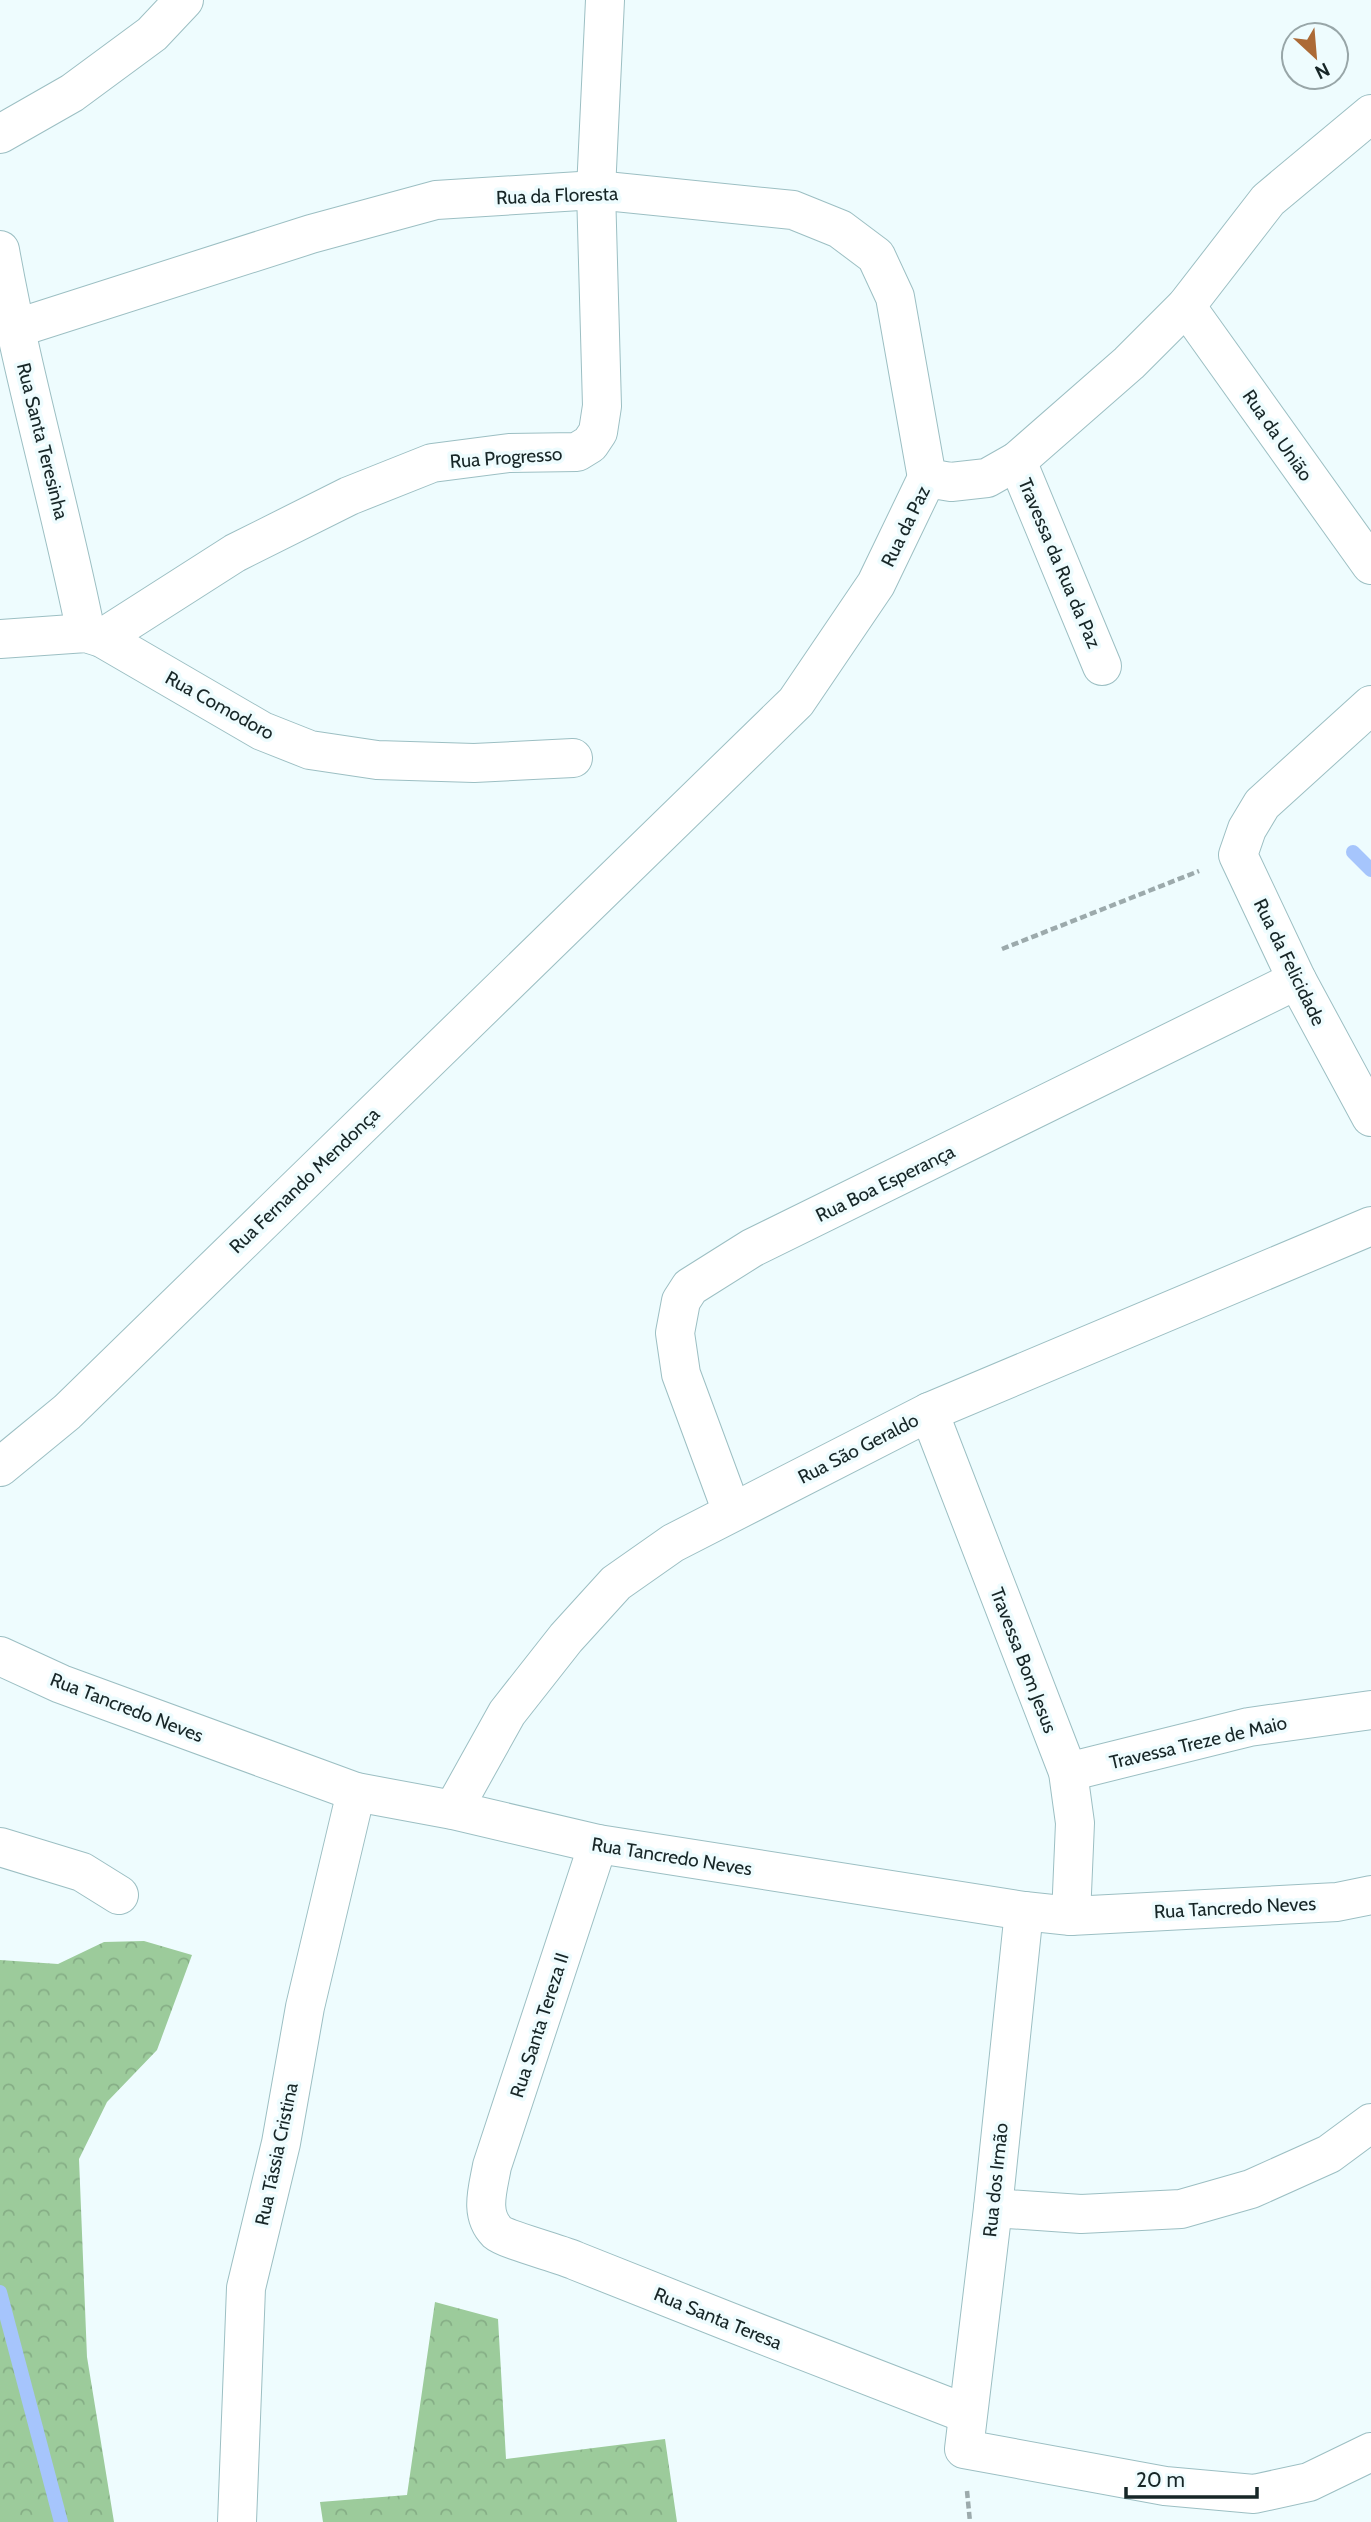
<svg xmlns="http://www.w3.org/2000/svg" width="1371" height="2522" font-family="Cabin,sans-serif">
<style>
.forest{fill:url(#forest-crowns)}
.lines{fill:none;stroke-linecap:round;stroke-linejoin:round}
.stream{stroke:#a6c5fc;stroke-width:14}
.minor-casing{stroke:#9cbfc3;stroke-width:40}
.path{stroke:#9caaac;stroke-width:4.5;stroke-dasharray:7 3.5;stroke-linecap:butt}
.minor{stroke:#fff;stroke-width:38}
.labels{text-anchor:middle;stroke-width:7;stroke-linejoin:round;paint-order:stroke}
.street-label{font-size:19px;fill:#172627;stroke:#eefcfe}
</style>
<defs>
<pattern id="forest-crowns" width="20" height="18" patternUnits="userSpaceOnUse" patternTransform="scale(1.75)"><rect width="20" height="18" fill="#9ccb9b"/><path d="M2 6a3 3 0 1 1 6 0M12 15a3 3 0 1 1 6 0" fill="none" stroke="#86ae86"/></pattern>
</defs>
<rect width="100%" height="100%" fill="#eefcfe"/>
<g class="forest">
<polygon points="144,1941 192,1955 157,2050 107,2102 79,2159 87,2357 114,2522 0,2522 0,1960 58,1964 104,1942"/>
<polygon points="435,2302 498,2319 506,2459 665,2439 677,2522 323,2522 320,2502 407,2495"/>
</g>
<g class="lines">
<g class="stream">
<polyline points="1353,852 1371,870"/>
<polyline points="0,2292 61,2522"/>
</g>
<defs>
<g id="minor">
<polyline points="0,134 72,93 152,34 184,0"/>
<path d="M0 250C23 379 60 504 86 633"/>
<polyline points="1186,306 1371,565"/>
<polyline points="14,329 311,234 436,200 596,190 793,210 840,229 876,256 895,297 927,478"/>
<polyline points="1017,461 1102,666"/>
<polyline points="102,638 235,553 349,496 432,463 509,453 577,452 590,444 598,432 602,406 596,190 605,0"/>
<polyline points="0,639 86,633 102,638 262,731 310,750 377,760 474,763 573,758"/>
<polyline points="1371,705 1262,804 1247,829 1238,855 1297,980 1371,1117"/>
<polyline points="929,1412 1068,1772 1075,1823 1071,1916"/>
<polyline points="0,1467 67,1412 796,702 876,584 927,478 951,482 987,478 1017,461 1129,363 1186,306 1268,200 1371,114"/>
<polyline points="732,1512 681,1374 675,1333 681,1301 690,1287 752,1248 1297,980"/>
<polyline points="0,1656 61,1684 356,1792 453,1810 598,1844 1024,1911 1071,1916 1337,1902 1371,1895"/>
<polyline points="1068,1772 1249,1727 1371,1710"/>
<polyline points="453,1810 507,1713 566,1638 616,1583 673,1543 929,1412 1371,1226"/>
<path d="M598 1844 492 2166C488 2189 479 2214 497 2232 506 2240 561 2254 576 2261 706 2313 836 2364 967 2414"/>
<polyline points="0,1847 82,1872 119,1895"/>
<polyline points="1024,1911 993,2208 964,2449 1165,2486 1254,2494 1309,2482 1371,2452"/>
<polyline points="993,2208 1081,2214 1181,2209 1251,2189 1329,2154 1371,2123"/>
<polyline points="237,2522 246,2288 281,2143 305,2007 356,1792"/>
</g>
</defs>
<use href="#minor" class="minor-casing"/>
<g class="path">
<polyline points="1002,949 1199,871"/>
<polyline points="967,2491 970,2522"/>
</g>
<use href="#minor" class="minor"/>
</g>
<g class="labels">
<g class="street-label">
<text transform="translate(557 195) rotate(-2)" y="7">Rua da Floresta</text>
<text transform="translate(1278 435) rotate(55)" y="7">Rua da União</text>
<text transform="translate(43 441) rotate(76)" y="7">Rua Santa Teresinha</text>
<text transform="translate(506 457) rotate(-4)" y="7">Rua Progresso</text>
<text transform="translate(905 526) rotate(-64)" y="7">Rua da Paz</text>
<text transform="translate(1060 563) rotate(67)" y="7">Travessa da Rua da Paz</text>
<text transform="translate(220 705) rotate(29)" y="7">Rua Comodoro</text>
<text transform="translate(1290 962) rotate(64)" y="7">Rua da Felicidade</text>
<text transform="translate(304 1180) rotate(-44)" y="7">Rua Fernando Mendonça</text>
<text transform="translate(885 1183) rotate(-26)" y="7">Rua Boa Esperança</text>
<text transform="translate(858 1448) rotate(-27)" y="7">Rua São Geraldo</text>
<text transform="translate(1024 1660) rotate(69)" y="7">Travessa Bom Jesus</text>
<text transform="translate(127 1707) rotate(21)" y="7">Rua Tancredo Neves</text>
<text transform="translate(1198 1742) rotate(-13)" y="7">Travessa Treze de Maio</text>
<text transform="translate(672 1856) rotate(9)" y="7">Rua Tancredo Neves</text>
<text transform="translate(1235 1907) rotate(-3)" y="7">Rua Tancredo Neves</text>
<text transform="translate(539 2025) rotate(-72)" y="7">Rua Santa Tereza II</text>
<text transform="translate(276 2154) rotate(-78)" y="7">Rua Tássia Cristina</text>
<text transform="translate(995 2180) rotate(-84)" y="7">Rua dos Irmão</text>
<text transform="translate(718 2318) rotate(22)" y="7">Rua Santa Teresa</text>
</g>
</g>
<g transform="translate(1315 56) rotate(154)"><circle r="33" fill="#eefcfe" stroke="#98a6a8" stroke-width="2"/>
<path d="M0-5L12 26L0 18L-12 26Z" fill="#ac6a36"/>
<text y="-10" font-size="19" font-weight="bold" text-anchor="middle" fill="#172627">N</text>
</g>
<path d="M1126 2487v10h131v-10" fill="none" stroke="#172627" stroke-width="3.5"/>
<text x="1136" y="2487" font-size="21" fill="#172627" stroke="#eefcfe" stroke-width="5" paint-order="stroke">20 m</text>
</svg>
